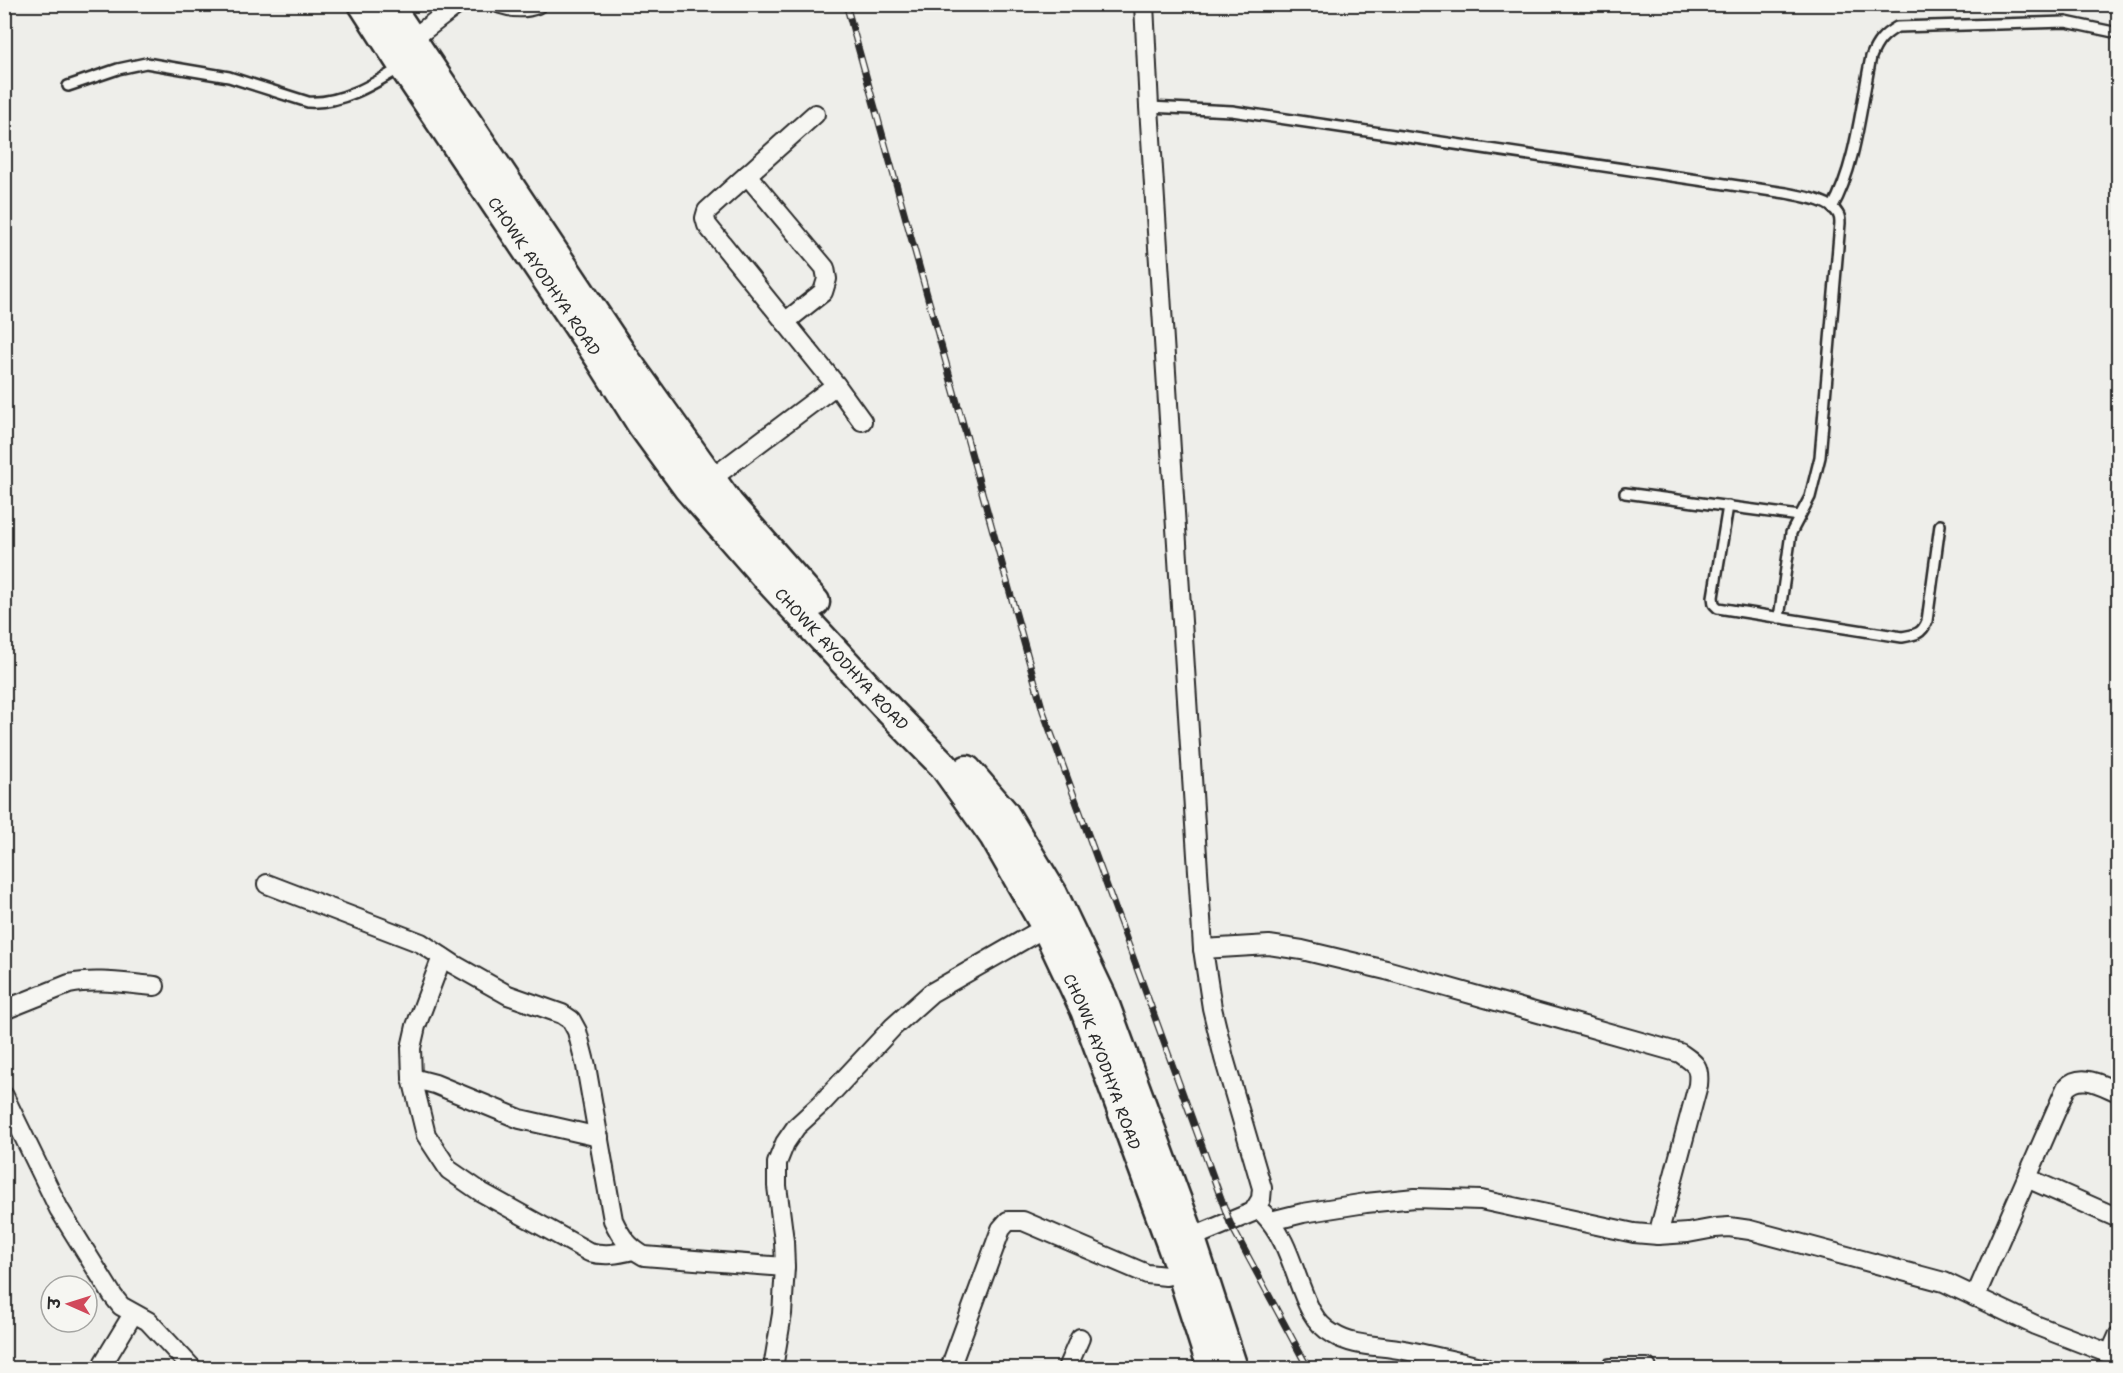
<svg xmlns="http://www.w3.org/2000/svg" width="2123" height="1373" font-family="'Shantell Sans','Playpen Sans Deva',sans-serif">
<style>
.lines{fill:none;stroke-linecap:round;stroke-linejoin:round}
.lane-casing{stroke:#2b2b2b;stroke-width:14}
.street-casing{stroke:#2b2b2b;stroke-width:22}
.primary-casing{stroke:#2b2b2b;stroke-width:33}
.lane{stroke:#f6f6f2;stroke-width:9}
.street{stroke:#f6f6f2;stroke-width:18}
.primary{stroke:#f6f6f2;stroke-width:28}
.rail-casing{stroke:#2b2b2b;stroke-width:7}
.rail{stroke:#f6f6f2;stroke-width:4.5;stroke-dasharray:14;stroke-linecap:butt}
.labels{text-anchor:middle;stroke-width:6;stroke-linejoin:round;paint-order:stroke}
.street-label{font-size:16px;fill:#2b2b2b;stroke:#f6f6f2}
</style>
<rect width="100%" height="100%" fill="#eeeeea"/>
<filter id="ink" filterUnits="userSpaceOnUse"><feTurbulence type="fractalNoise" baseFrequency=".0167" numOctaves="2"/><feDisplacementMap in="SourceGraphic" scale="12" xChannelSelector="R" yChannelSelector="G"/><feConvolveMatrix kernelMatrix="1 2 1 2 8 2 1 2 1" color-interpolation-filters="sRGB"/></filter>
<g filter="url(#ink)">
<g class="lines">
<defs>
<g id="lane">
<path d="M68 86 118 69 146 63 229 77 308 102C341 104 372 85 400 68"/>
<path d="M1149 107 1232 111 1786 193C1800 196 1831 200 1838 214 1840 217 1840 220 1840 223L1820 457 1810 497 1791 533 1779 618"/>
<path d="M1832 208C1856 166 1861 105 1871 57 1877 42 1883 35 1897 27L2066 22 2118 33"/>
<polyline points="1625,493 1800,516"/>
<path d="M1728 506 1713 597 1714 604 1718 608 1902 637C1915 635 1922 634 1927 621L1940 525"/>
</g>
<g id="street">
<path d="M501 4C513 8 525 9 537 4"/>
<polyline points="1144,4 1149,107 1203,949 1212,1008 1224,1058 1262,1188 1261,1199 1253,1212 1181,1242"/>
<polyline points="411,40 458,4"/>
<polyline points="815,114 707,211 705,218 707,225 836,385 862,421"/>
<polyline points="747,175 825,268 827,279 823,292 785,322"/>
<polyline points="711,479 836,385"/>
<path d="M267 884 421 943 453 964 508 995 562 1014 571 1020 577 1031 586 1066 613 1220C621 1237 628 1247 644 1256L785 1267"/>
<path d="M1203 949 1269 945 1302 950 1386 970 1680 1053C1696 1064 1700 1066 1698 1085L1658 1235"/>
<path d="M442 957 416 1026 411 1048 412 1078 426 1135 449 1170 481 1192 589 1252C605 1256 617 1254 633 1250"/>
<path d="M4 1010 69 984C97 978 127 984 155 986"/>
<polyline points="412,1078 435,1084 520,1119 599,1137"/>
<polyline points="4,1096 59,1209 113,1296 121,1306 148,1321 192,1368"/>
<polyline points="2027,1178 2118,1218"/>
<path d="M1263 1213C1290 1240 1294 1278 1311 1311 1316 1320 1324 1329 1333 1334 1353 1347 1381 1345 1404 1350 1431 1355 1458 1362 1485 1368"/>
<polyline points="1271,1221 1303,1213 1366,1203 1415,1198 1481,1200 1634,1233 1658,1235 1688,1233 1715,1228 1729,1227 1750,1230 1944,1282 2035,1325 2118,1357"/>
<path d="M1975 1297 2066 1088C2081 1072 2101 1085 2118 1092"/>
<polyline points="2110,1354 2118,1336"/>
<polyline points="103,1368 104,1362 133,1314"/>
<polyline points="773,1368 782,1314 785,1267 784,1241 777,1186 777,1163 785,1143 796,1127 822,1103 893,1027 931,993 1046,927"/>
<polyline points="950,1368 1001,1229 1008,1221 1023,1221 1147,1274 1166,1276 1181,1271"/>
<polyline points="1067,1368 1080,1338"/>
<polyline points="1610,1368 1647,1368"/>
</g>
<g id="primary">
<path id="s1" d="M363 4 403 66 599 357 642 425 688 488 764 575 888 709 944 766 994 836 1046 927 1085 1010 1181 1271 1212 1368"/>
<polyline points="388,4 621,353 711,479 729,504 815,602"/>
<polyline points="967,770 1004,813 1053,894 1102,997 1191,1239 1233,1368"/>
</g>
</defs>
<use href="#lane" class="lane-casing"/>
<use href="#street" class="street-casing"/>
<use href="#primary" class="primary-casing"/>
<use href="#lane" class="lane"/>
<use href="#street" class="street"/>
<use href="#primary" class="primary"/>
<defs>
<polyline id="rail" points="846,4 1043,711 1230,1223 1308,1368"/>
</defs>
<use href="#rail" class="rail-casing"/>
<use href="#rail" class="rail"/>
</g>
</g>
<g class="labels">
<g class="street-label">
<text dy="6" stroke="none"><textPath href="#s1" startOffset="327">CHOWK AYODHYA ROAD</textPath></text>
<text dy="6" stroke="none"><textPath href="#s1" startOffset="813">CHOWK AYODHYA ROAD</textPath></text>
<text dy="6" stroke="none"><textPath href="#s1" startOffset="1298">CHOWK AYODHYA ROAD</textPath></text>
</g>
</g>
<rect width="2123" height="1373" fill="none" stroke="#f6f6f2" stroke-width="24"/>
<rect x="12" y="12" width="2099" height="1349" fill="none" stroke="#2b2b2b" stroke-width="2" filter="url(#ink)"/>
<g transform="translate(69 1304) rotate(273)"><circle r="28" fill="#f6f6f2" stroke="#a5a5a2" stroke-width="1.5"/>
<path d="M0-4.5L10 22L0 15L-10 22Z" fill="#d1495b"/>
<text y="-9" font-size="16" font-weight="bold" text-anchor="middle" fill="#2b2b2b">उ</text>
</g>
</svg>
